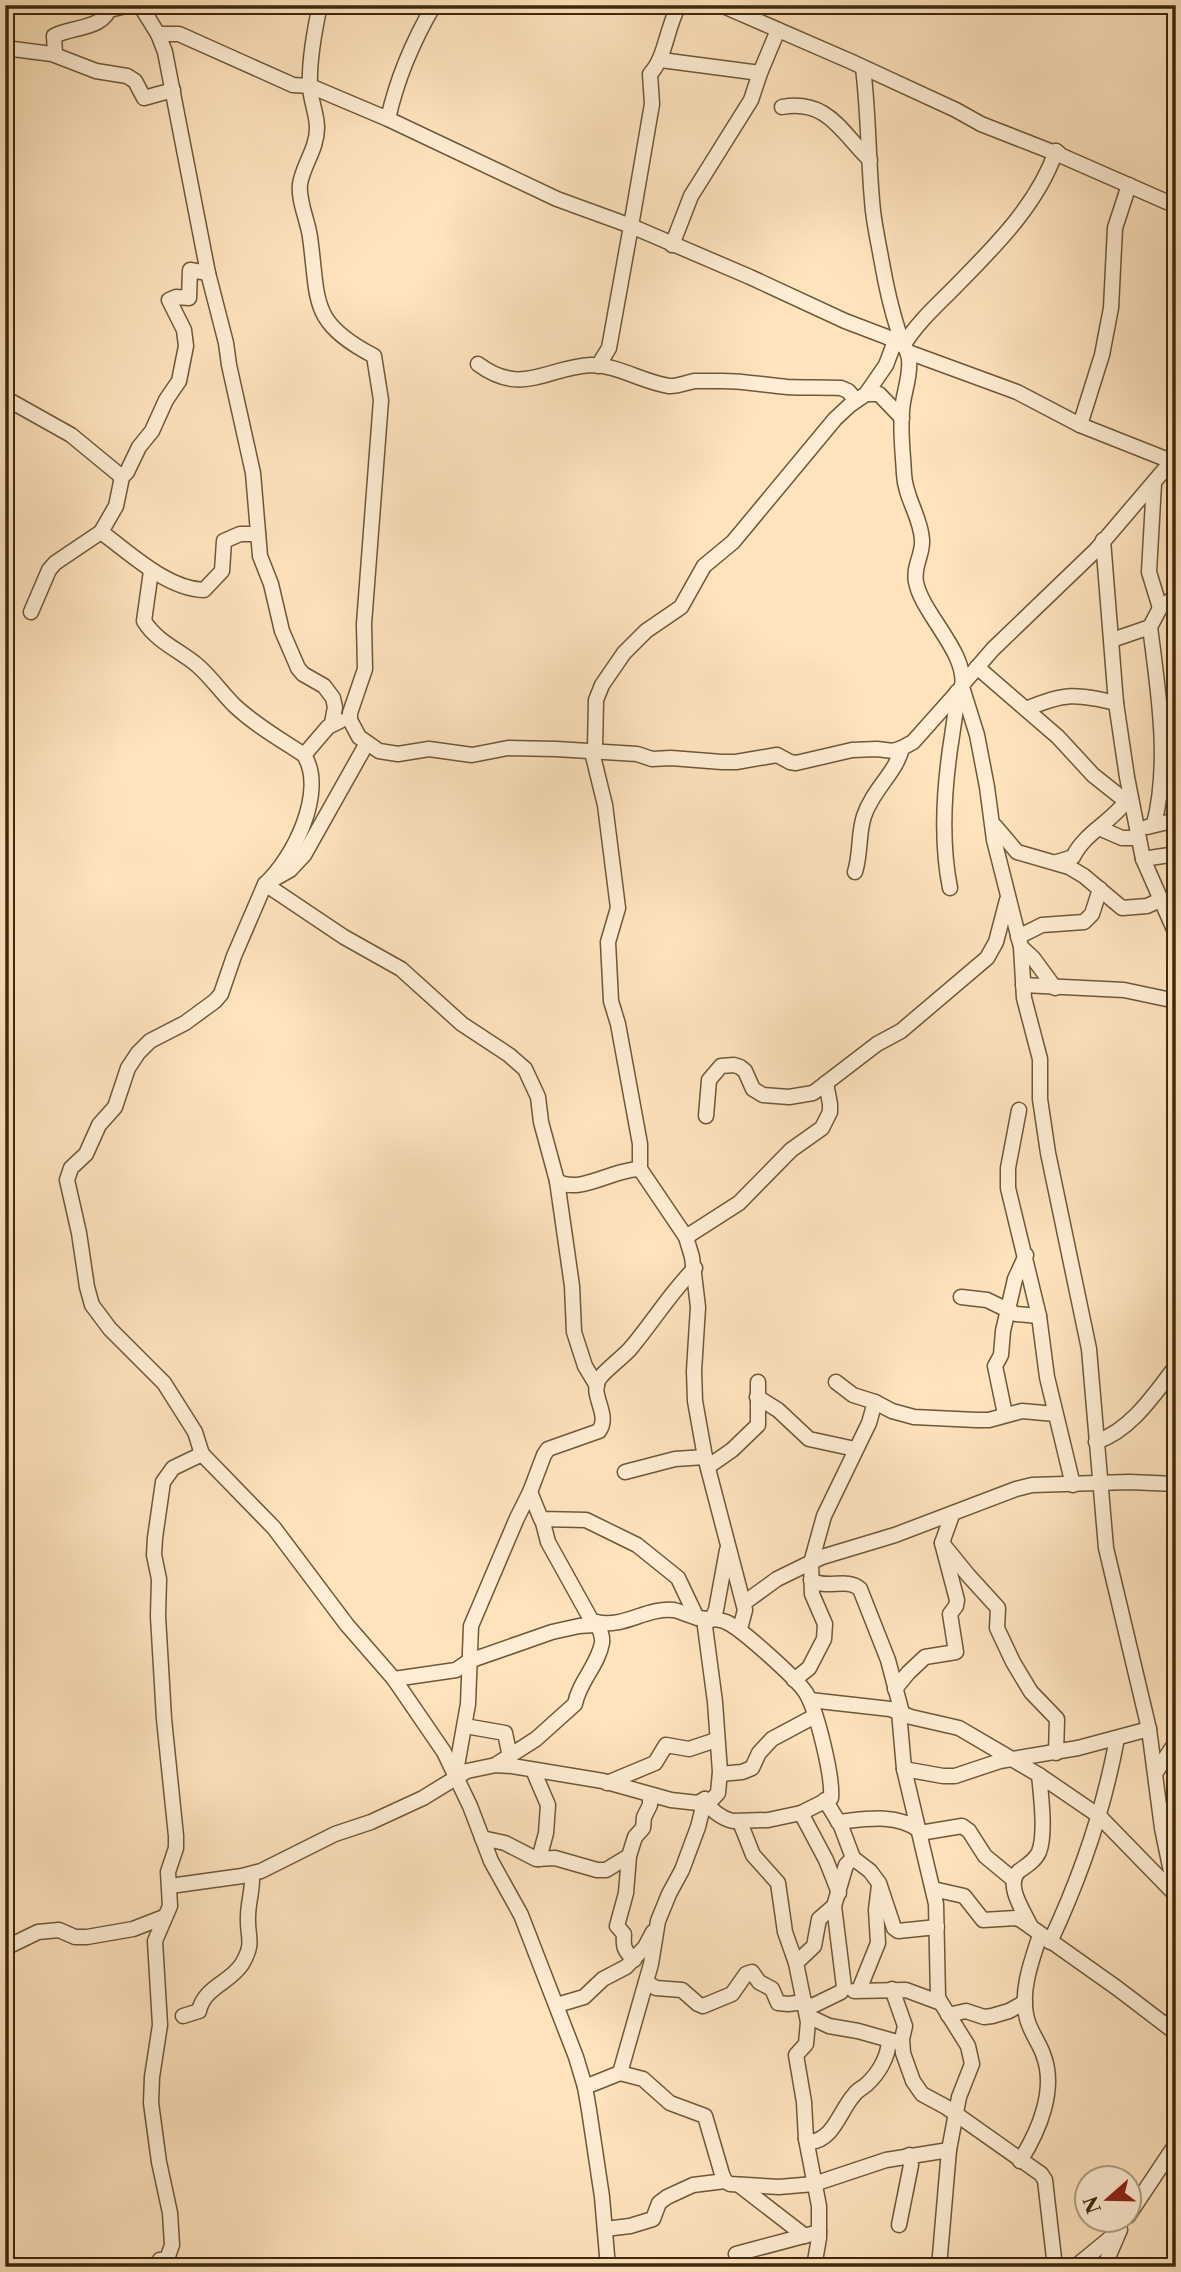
<svg xmlns="http://www.w3.org/2000/svg" width="1181" height="2272" font-family="'Libre Caslon Text',serif">
<style>
.lines{fill:none;stroke-linecap:round;stroke-linejoin:round}
.minor-casing{stroke:#6d5838;stroke-width:17}
.minor{stroke:#feedd4;stroke-width:14}
</style>
<rect width="100%" height="100%" fill="#fee3bd"/>
<filter id="stains"><feTurbulence type="fractalNoise" baseFrequency=".00286" numOctaves="4"/><feColorMatrix values="0 0 0 0 .2 0 0 0 0 .09 0 0 0 0 .02 0 0 0 .5 -.17"/></filter>
<radialGradient id="worn" r=".72"><stop offset=".6" stop-color="#630" stop-opacity="0"/><stop offset="1" stop-color="#630" stop-opacity=".3"/></radialGradient>
<g class="lines">
<defs>
<g id="minor">
<polyline points="140,5 158,34 165,52 208,273 226,343 229,365 253,473 260,556 271,584 282,631 298,668 303,674 324,686 333,698 335,707 332,723"/>
<path d="M320 5C315 28 309 63 310 85 310 100 317 113 317 128 317 149 303 165 300 184 298 201 308 221 310 237 319 302 309 322 374 356L381 400 364 624 365 669 350 713V720L359 737 379 751 398 754 429 749 472 755 508 748 556 749 637 754 652 759 671 758 722 762H736L777 755 790 762 796 763 852 750 877 749 893 751 902 748"/>
<polyline points="721,5 852,62 956,110 981,124 1055,153 1056,151 1062,156 1176,206"/>
<polyline points="109,10 130,5"/>
<path d="M158 34H179L293 85 310 86 388 119 557 199 631 226 750 277 845 321 887 337 903 346C916 324 935 307 953 289 993 248 1037 206 1056 151"/>
<polyline points="5,48 52,54 96,71 127,76 135,81 144,98 173,90"/>
<path d="M55 54 54 36C72 26 106 30 110 5"/>
<polyline points="661,60 760,73"/>
<path d="M863 68C869 115 868 163 873 211 875 228 879 246 882 263 886 286 891 308 898 330 901 340 908 350 909 359 911 377 903 393 902 411 900 432 903 453 904 474 905 498 921 517 922 540 923 555 913 566 916 582 922 614 968 653 962 687L977 735 987 787 994 840 1021 947 1024 998 1040 1059V1099L1048 1153 1089 1349 1106 1548 1149 1729 1162 1828 1176 1896"/>
<path d="M782 107C828 99 841 132 870 160"/>
<path d="M388 119C397 78 413 41 434 5"/>
<polyline points="672,245 691,196 751,100 760,73 778,30"/>
<polyline points="908,352 1017,392 1080,425 1176,463"/>
<path d="M478 364C522 397 547 367 591 365 618 365 642 382 669 386 677 387 687 382 695 381 704 381 713 381 722 381 744 381 765 385 787 387 805 388 823 387 841 388L848 391 856 400"/>
<path d="M598 366 609 348 631 226 652 104 650 74C666 57 666 29 679 5"/>
<polyline points="866,394 886,365 895,341"/>
<polyline points="5,398 71,435 122,477"/>
<polyline points="1080,425 1102,355 1111,308 1115,228 1129,185"/>
<polyline points="1154,483 1149,572 1160,608"/>
<path d="M101 532C130 553 167 589 204 590L222 571 224 541 240 534H258"/>
<polyline points="1103,540 1116,703 1127,777 1143,859 1176,934"/>
<path d="M151 571 144 621C157 642 179 650 197 665 211 677 221 692 234 705 255 725 280 739 304 755 327 791 293 859 265 884L344 937 401 969 462 1024 509 1055 525 1069 538 1097 541 1122 557 1181C579 1195 613 1169 640 1169"/>
<polyline points="31,612 49,570 55,563 101,532 116,506 122,477 127,472 139,447 152,431 166,400 179,381 186,346 184,330 169,300 176,297 189,298 190,270 208,273"/>
<path d="M1150 627C1158 690 1170 762 1154 824"/>
<polyline points="1112,640 1150,627 1160,608 1176,596"/>
<polyline points="977,667 1058,737 1093,775 1132,806"/>
<polyline points="962,685 993,649 1096,550 1176,456"/>
<path d="M1026 709C1064 693 1076 693 1116 703"/>
<polyline points="304,755 328,727 340,721"/>
<polyline points="995,826 1017,852 1069,867 1084,876 1122,908 1147,906 1160,900"/>
<polyline points="1147,827 1176,820"/>
<polyline points="1099,828 1122,838 1138,838"/>
<polyline points="1143,859 1176,854"/>
<path d="M1057 862 1073 857C1085 832 1112 822 1127 800"/>
<path d="M855 872C861 853 858 834 864 816 873 789 896 773 902 748L913 742 962 687"/>
<path d="M950 888C940 838 944 786 952 736 954 721 957 707 957 692"/>
<polyline points="1018,937 1042,925 1084,922 1092,914 1100,889"/>
<polyline points="1021,947 1033,958 1055,988"/>
<polyline points="1023,985 1124,990 1176,1001"/>
<polyline points="1019,1110 1008,1168 1008,1188 1039,1316 1047,1377 1073,1485"/>
<polyline points="706,1116 709,1080 721,1066 734,1065 740,1067 745,1071 753,1089 763,1095 789,1097 813,1093 877,1044 901,1031 987,958 996,942 1007,900"/>
<polyline points="557,1181 572,1286 574,1332 585,1366 597,1386"/>
<polyline points="686,1237 739,1203 791,1150 822,1128 830,1112 830,1104 826,1083"/>
<polyline points="961,1297 987,1300 1016,1314 1039,1316"/>
<polyline points="836,1382 853,1395 875,1402 892,1411 914,1417 976,1420 989,1420 1022,1411 1055,1414"/>
<polyline points="757,1397 778,1410 809,1439 855,1449"/>
<polyline points="1005,1414 995,1366 1001,1355 1003,1331 1015,1279 1026,1255"/>
<path d="M1096 1442C1131 1430 1154 1395 1176 1366"/>
<polyline points="202,1454 195,1432 164,1383 110,1329 92,1305 87,1287 79,1233 67,1180 71,1168 86,1154 99,1125 115,1107 128,1068 138,1053 150,1041 185,1023 215,1001 221,994 234,956 265,884 290,870 304,855 367,743"/>
<polyline points="709,1466 732,1450 758,1425 758,1382"/>
<polyline points="625,1472 675,1459 705,1457"/>
<polyline points="530,1492 541,1519 586,1520 637,1545 678,1578 697,1618"/>
<polyline points="542,1519 548,1542 594,1625"/>
<polyline points="942,1543 968,1575 998,1608 997,1628 1013,1662 1031,1692 1057,1719 1056,1753"/>
<path d="M811 1580C827 1590 847 1577 860 1589L888 1660 902 1713"/>
<polyline points="744,1603 777,1579 822,1557 895,1535 1016,1489 1032,1485 1129,1482 1176,1484"/>
<polyline points="704,1619 715,1702 720,1772 718,1793 707,1805"/>
<polyline points="711,1620 716,1610 727,1550"/>
<polyline points="735,1626 741,1625 745,1610 705,1457 695,1401 694,1371 698,1307 692,1257 686,1237 640,1169 640,1144 618,1024 611,1001 608,942 618,908 605,805 592,752 595,748 596,700 602,685 624,653 646,631 681,607 704,566 733,542 835,419 850,405 866,394 879,394 902,418"/>
<polyline points="794,1680 809,1668 824,1639 825,1624 812,1594 811,1563 824,1516 869,1423 875,1402"/>
<polyline points="895,1689 908,1673 925,1657 956,1652 950,1614 956,1606 957,1600 942,1543 952,1515"/>
<polyline points="810,1700 890,1709 911,1717 959,1728 1039,1775 1099,1816 1174,1893"/>
<polyline points="899,1712 904,1769 936,1904 938,1998 968,2046 972,2064 959,2097 949,2150 939,2267"/>
<polyline points="465,1726 505,1733 510,1757"/>
<path d="M497 1764 536 1739 575 1704C579 1682 598 1665 602 1643 603 1635 599 1628 596 1622"/>
<polyline points="904,1769 943,1776 955,1776 1000,1761 1078,1748 1149,1729"/>
<polyline points="533,1770 548,1805 546,1833 539,1859"/>
<polyline points="1156,1772 1176,1742"/>
<polyline points="720,1774 742,1772 752,1768 759,1753 772,1739 815,1716"/>
<path d="M455 1777 468 1704 471 1626 517 1518 530 1492 544 1455 548 1449 599 1431C611 1414 589 1395 599 1379 604 1371 622 1358 630 1349 653 1322 670 1293 695 1268"/>
<polyline points="607,1783 655,1763 666,1745 689,1749 716,1740"/>
<polyline points="825,1800 841,1826 853,1858 870,1871 879,1883 894,1928 898,1931 937,1927"/>
<polyline points="801,1813 826,1860 839,1893"/>
<polyline points="740,1822 753,1855 778,1883 785,1932 796,1963"/>
<path d="M838 1822C866 1819 895 1813 919 1830"/>
<polyline points="920,1833 962,1826 969,1831 985,1856 1014,1880"/>
<polyline points="482,1838 505,1843 536,1859 555,1858 597,1870 606,1870 629,1856"/>
<path d="M170 1886 242 1876 261 1871 335 1834 371 1822 423 1798 467 1771 496 1765 512 1766 603 1781 671 1800 698 1803 705 1799C708 1809 723 1819 733 1821L768 1820 801 1813 831 1798C833 1777 817 1711 806 1693 798 1680 741 1628 726 1622 718 1618 708 1620 700 1618 691 1617 683 1612 674 1610 646 1607 623 1629 596 1622L594 1625 579 1626 552 1632 469 1661 456 1670 394 1679"/>
<polyline points="933,1889 964,1896 983,1920 1016,1918 1021,1920 1117,1988 1176,2033"/>
<path d="M1031 1927C1025 1913 1004 1885 1019 1871 1026 1866 1035 1861 1039 1852 1046 1834 1041 1795 1039 1775"/>
<path d="M1050 1942C1081 1876 1104 1810 1117 1738"/>
<polyline points="5,1948 38,1932 59,1930 75,1937 87,1937 133,1929 164,1917"/>
<path d="M634 1960C624 1950 623 1947 624 1934L617 1926 626 1893 629 1856 635 1837 643 1828 644 1817 650 1805V1795"/>
<polyline points="646,1982 656,1988 682,1990 698,2004 703,2006 732,1994 746,1974 752,1972 759,1982 772,1989 778,2003 788,2004 805,2002"/>
<polyline points="892,1989 905,2026 902,2039 903,2053 913,2081 922,2094 946,2107 1041,2174 1045,2180 1055,2267"/>
<polyline points="859,1990 878,1943 876,1910 879,1885"/>
<polyline points="854,1991 906,1990 941,2003"/>
<polyline points="557,2005 584,1997 603,1979 626,1967 645,1947 653,1932"/>
<polyline points="806,2009 841,1992 844,1987 834,1906"/>
<polyline points="948,2015 966,2011 984,2017 992,2016 1009,2011 1025,2002"/>
<path d="M183 2016 199 2011C204 1987 230 1983 242 1964 255 1942 247 1938 248 1917 248 1902 253 1890 252 1874"/>
<polyline points="808,2016 829,2026 858,2031 897,2042"/>
<polyline points="620,2073 643,2079 670,2103 705,2116 722,2174 725,2181 730,2184 779,2187 814,2184 886,2160 949,2150"/>
<polyline points="585,2087 620,2073 651,1964 658,1921 669,1894 682,1870 698,1827 705,1799"/>
<path d="M806 2139 810 2142C834 2140 840 2110 854 2095 857 2090 863 2088 867 2084 879 2073 888 2057 889 2041"/>
<path d="M1020 2161C1039 2131 1057 2089 1043 2054 1038 2040 1028 2029 1026 2014 1021 1988 1032 1960 1040 1935"/>
<polyline points="739,2185 805,2236"/>
<polyline points="1128,2216 1176,2144"/>
<polyline points="899,2225 911,2165 909,2155"/>
<polyline points="605,2229 630,2226 653,2219 659,2203 667,2197 693,2185 725,2181"/>
<polyline points="736,2254 819,2232"/>
<polyline points="815,2261 819,2238 819,2206 806,2139 804,2102 796,2055 806,2044 808,2022 796,1963 814,1946 819,1919 834,1906 846,1865 853,1858"/>
<polyline points="158,2267 160,2260 167,2259 172,2245 170,2213 159,2162 151,2103 152,2077 160,2025 155,1941 170,1906 168,1872 176,1848 176,1836 164,1719 158,1616 159,1579 154,1555 155,1538 163,1482 173,1468 202,1454 274,1528 347,1625 394,1679 444,1752 470,1806 491,1861 521,1915 576,2057 585,2087 589,2110 602,2197 608,2267"/>
<polyline points="1075,2267 1120,2230"/>
<polyline points="1104,2267 1119,2232"/>
</g>
</defs>
<use href="#minor" class="minor-casing"/>
<use href="#minor" class="minor"/>
</g>
<rect width="1181" height="2272" fill="none" stroke="#fee3bd" stroke-width="28"/>
<rect x="7" y="7" width="1167" height="2258" fill="none" stroke="#3d290c" stroke-width="3.5"/>
<rect x="14" y="14" width="1153" height="2244" fill="none" stroke="#3d290c" stroke-width="2"/>
<g transform="translate(1108 2199) rotate(250)"><circle r="33" fill="#feedd4" stroke="#b19f84" stroke-width="2"/>
<path d="M0-5L12 26L0 18L-12 26Z" fill="#8f2418"/>
<text y="-10" font-size="19" font-weight="bold" text-anchor="middle" fill="#3d290c">N</text>
</g>
<rect width="100%" height="100%" filter="url(#stains)"/>
<rect width="100%" height="100%" fill="url(#worn)"/>
</svg>
